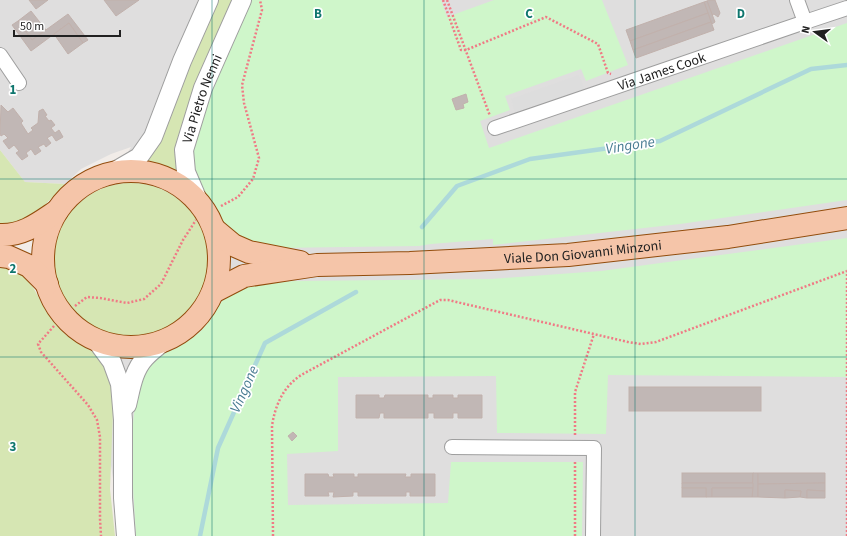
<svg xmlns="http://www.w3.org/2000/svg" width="847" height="536" font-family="'Source Sans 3',sans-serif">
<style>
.residential{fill:#dfdede}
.grass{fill:#d6e6b3}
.park{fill:#cff6ca}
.parking{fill:#ddd}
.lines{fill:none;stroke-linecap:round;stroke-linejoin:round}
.stream{stroke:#add9da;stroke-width:4.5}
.building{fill:#c1b7b5;stroke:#c1b1ac}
.minor-casing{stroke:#9e9e9e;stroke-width:16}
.tertiary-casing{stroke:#9e9e9e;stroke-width:20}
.primary-casing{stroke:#924c0c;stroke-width:24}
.path{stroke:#f07a85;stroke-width:2.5;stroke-dasharray:2 2;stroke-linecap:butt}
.minor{stroke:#fff;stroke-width:14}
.tertiary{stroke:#fff;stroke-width:18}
.primary{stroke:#f5c5a9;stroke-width:22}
.grid{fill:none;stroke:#0f766e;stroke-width:1;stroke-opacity:0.55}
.labels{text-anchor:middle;stroke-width:3.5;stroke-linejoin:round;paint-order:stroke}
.street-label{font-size:14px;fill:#212121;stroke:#fff}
.water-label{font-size:15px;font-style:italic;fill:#4a7d93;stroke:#fff}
.grid-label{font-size:13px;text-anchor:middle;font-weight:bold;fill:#0f766e;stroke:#fff;stroke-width:3.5;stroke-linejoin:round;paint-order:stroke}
</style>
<rect width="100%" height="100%" fill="#f1ece8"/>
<polygon class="residential" points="0,0 198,0 147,130 217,0 847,0 847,536 122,536 76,242 131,147 111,154 81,169 65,184 25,182 0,150"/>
<g class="grass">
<polygon points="217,0 234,0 206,61 181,127 174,150 179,174 146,161 159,144 185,74"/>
<polygon points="0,150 25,182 65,184 42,208 21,223 0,227"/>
<circle cx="131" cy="260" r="77"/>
<polygon points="0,265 25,276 34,289 47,313 56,325 66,335 96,354 108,367 114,384 110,489 115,536 0,536"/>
</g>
<g class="park">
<polygon points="251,0 441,0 447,17 494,0 602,0 628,65 586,81 581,69 505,96 510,110 480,121 489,148 847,23 847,200 680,224 493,245 493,239 431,244 419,246 273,248 245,241 224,223 216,206 202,189 192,167 192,153 195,139 226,55"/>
<polygon points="847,238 847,377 608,375 606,434 497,433 496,376 338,377 338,451 287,454 288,505 448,503 451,462 583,462 582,536 136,536 133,487 133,424 136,395 147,365 161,354 175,349 188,341 201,331 211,319 219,305 228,294 242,286 294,281 491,279 601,271"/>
</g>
<polygon class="parking" points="579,75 584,89 515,112 511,99"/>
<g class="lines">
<g class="stream">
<polyline points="422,227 457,186 530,159 660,141 811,69 847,65"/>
<polyline points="200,536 218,448 265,343 356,292"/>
</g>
</g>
<g class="building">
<polygon points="29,0 48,0 36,9"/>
<polygon points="104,0 139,0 116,16"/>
<polygon points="709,0 715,0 720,13 718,17 714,14 712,15 707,1"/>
<polygon points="707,1 715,22 712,24 704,2"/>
<polygon points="704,2 708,13 630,41 626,30"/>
<polygon points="31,11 46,30 32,40 18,21"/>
<polygon points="708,13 711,22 633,50 630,41"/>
<polygon points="68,14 88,40 83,43 69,23 31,51 12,25 18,21 32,40"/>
<polygon points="711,22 714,30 636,58 633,50"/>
<polygon points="69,23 83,43 68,54 54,34"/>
<polygon points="466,94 468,102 463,104 464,108 456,110 452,99"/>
<polygon points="1,105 8,112 13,108 23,121 21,123 28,134 33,130 31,128 38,123 39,111 43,109 47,115 45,116 49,121 51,120 55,125 51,128 55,133 59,130 63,137 56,141 52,135 47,138 51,143 46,147 44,144 38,147 41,151 35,155 31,149 26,153 28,156 22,160 16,153 19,151 14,145 9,149 3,141 8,138 4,134 1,136 0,134"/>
<rect x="629" y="387" width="132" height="24"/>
<polygon points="356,395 379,395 379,398 384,398 385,395 428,395 428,398 433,398 433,395 453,395 453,398 458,398 458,395 482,395 482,418 458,418 458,413 453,413 453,418 434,418 434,413 428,413 428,418 384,418 384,413 380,413 379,418 356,418"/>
<polygon points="293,432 297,436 292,441 288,436"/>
<rect x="682" y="473" width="71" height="10"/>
<polygon points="753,473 758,473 758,497 752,497"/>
<polygon points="758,473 825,473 825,483 758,484"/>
<polygon points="305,474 328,474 329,477 334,477 333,474 354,474 354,477 358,477 358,474 406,474 405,477 411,477 411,474 435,474 435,496 410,496 410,492 406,492 406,496 358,496 358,492 353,492 353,496 333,497 334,492 328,492 329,496 305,496"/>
<polygon points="682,483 753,483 753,488 712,488 712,497 706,497 706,488 682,488"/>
<polygon points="825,483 825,491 807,490 807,498 800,497 801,491 785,490 785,498 758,497 758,484"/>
<rect x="682" y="488" width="24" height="9"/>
<polygon points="712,488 753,488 752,497 712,497"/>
<polygon points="785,490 801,491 800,497 785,498"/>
<polygon points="807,490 825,491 825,498 807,498"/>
</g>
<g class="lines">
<defs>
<g id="minor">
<polyline points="805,22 847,8"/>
<polyline points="0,55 19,83"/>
<path id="s1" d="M495 128 805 22 797 0"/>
<polyline points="452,447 594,448 593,536"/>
</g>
<g id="tertiary">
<polyline points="115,171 139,157 153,137 182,61 209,0"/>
<path id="s2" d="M198 200 186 172 184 150 203 88 242 0"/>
<polyline points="95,339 112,362 120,384 123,420 123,498 126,536"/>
<path d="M127 405C131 389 133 371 145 358 151 351 160 345 167 339"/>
</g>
<g id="primary">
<circle cx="131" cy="259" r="88"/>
<polyline points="215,230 233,245 249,252 300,262"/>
<path d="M0 235C23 236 39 223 57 211"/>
<polyline points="0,256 9,257 29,266 47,284"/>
<path id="s3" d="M213 292 244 276 317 265 410 263 568 255 728 237 847 218"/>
</g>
</defs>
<use href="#minor" class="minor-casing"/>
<use href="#tertiary" class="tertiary-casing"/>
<use href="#primary" class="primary-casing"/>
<g class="path">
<polyline points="443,0 461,50 466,50 546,17 598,44 608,73 611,74"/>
<polyline points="447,0 490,116"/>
<polyline points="221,206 238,197 253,179 259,158 244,103 242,85 262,10 260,0"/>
<polyline points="75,306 87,297 100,298 127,303 144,299 161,284 183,240 196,220"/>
<polyline points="54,326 38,344 41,352 88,405 97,420 100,437 100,519 101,536"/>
<polyline points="575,435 575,392 594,334"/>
<polyline points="575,462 575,536"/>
<path d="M273 536 272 426C275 405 284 385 303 374L440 300H448L628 342 641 344 656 342 847 271"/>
<polyline points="847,536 847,271"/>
</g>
<use href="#minor" class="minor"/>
<use href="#tertiary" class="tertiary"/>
<use href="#primary" class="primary"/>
</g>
<path class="grid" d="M212 0V536M424 0V536M635 0V536M0 179H847M0 357H847"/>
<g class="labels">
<g class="street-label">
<text dy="5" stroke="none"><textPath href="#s1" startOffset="176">Via James Cook</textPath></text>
<text dy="5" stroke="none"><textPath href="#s2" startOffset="107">Via Pietro Nenni</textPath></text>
<text dy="5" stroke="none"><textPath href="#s3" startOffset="375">Viale Don Giovanni Minzoni</textPath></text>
</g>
<g class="water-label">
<text transform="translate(630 145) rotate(-9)" y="5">Vingone</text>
<text transform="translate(244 389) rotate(-66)" y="5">Vingone</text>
</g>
</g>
<g class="grid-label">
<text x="318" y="18">B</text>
<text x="529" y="18">C</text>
<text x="741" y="18">D</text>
<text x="13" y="94">1</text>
<text x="13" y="273">2</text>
<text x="13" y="451">3</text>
</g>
<g transform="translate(815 32) rotate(284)" stroke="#ffffff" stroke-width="3" paint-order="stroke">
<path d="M0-3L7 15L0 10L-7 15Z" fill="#212121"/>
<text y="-6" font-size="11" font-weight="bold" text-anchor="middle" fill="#212121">N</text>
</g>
<path d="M14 30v6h106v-6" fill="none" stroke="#212121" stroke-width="2"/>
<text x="20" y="30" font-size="12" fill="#212121" stroke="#ffffff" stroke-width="3" paint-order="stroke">50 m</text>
</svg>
